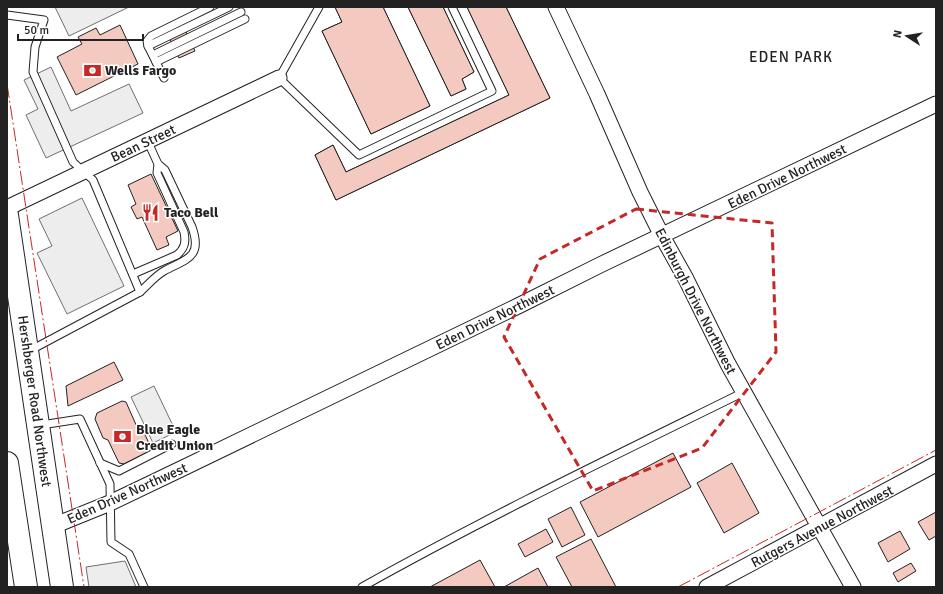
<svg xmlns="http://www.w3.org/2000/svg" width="943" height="594" font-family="Signika,sans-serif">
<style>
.parking{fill:#ededed;stroke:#6f6f6f}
.building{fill:#f3c9c0;stroke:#222}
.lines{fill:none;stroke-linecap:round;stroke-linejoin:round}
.lane-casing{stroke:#222;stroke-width:9}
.street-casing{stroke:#222;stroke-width:17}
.primary-casing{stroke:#222;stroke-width:24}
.lane{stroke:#fff;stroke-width:7}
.street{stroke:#fff;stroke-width:15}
.primary{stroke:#fff;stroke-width:22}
.power{stroke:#c62828;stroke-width:1;stroke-dasharray:14 3 2 3;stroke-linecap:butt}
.marked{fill:none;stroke:#c62828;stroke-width:3;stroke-dasharray:8 5;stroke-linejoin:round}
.labels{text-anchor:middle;stroke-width:3;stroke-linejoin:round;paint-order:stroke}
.poi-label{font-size:14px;font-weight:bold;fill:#222;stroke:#fff;text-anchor:start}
.street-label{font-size:14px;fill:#222;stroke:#fff}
.neighbourhood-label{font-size:15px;letter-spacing:1px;fill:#222;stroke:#fff}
</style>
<rect width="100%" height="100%" fill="#fff"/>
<g class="parking">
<polygon points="55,7 129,7 69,36"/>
<polygon points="51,67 71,111 129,84 143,113 46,158 26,115 38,109 24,80"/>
<polygon points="82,198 124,286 67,314 37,253 52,246 39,219"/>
<polygon points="154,386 176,432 153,443 131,397"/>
<polygon points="125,561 136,587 89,587 86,567"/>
</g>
<g class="building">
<polygon points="335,7 383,7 430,106 371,134 322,31 342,22"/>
<polygon points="335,7 383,7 430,106 371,134 322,31 342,22"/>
<polygon points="408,7 443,7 474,72 462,79 466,89 451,96"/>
<polygon points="408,7 443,7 474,72 462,79 466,89 451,96"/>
<polygon points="467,7 506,7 550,98 336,200 315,155 333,145 346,172 509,95"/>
<polygon points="467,7 506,7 550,98 336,200 315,155 333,145 346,172 509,95"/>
<polygon points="181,21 195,51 179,58 164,27"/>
<polygon points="120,25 138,64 76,95 57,57 82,44 78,37 96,28 100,35"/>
<polygon points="151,174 178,231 166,237 169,245 157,250 142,217 137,219 131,207 136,204 128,185"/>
<polygon points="114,362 123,380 68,406 66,386"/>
<polygon points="122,401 126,402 137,427 142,428 152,450 124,464 119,463 108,440 103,438 95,419 97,413"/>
<polygon points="673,453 691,487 598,537 580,502"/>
<polygon points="732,463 759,513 724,533 697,483"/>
<polygon points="571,507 585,535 562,547 548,519"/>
<polygon points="936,512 936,536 929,540 918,522"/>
<polygon points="546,529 553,542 525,557 518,544"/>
<polygon points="900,531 910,549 888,562 878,543"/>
<polygon points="591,539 616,587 572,587 556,557"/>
<polygon points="480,560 495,587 430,587"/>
<polygon points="911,563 916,571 898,582 893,573"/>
<polygon points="538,568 548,587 504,587"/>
</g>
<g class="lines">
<defs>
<g id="lane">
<polyline points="319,7 279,78 359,155 492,91 452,7"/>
<polyline points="7,15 44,20 35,47 33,72 73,162 93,180 140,292 29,351"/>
<polyline points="148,46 147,41 151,36 210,7"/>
<polyline points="153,55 241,12"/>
<polyline points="156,62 245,19"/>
<polyline points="164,78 148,46 229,7"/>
<path d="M133 274 177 255C185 248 186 242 184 232L157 173 158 164"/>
<path d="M140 292C148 285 155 276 164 271 186 259 203 258 192 227L165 170 158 164 147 140"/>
<polyline points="41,425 80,419 110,484 111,542 129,554 144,587"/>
<polyline points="100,463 119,471 172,444"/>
<path d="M362 587C487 517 616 455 744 392"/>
</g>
<g id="street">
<polyline points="556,7 597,94 640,192 662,236 686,279 728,364 853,587"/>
<polyline points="7,208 279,78"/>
<polyline points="53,526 110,503 183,468 518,306 600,265 936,104"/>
<polyline points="707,587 936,464"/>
</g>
<g id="primary">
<polyline points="7,215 62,587"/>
<polyline points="7,463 26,587"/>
</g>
</defs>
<use href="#lane" class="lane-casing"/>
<use href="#street" class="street-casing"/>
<use href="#primary" class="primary-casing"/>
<use href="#lane" class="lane"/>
<use href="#street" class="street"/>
<use href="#primary" class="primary"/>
<g class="power">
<polyline points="7,84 84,587"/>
<polyline points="678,587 936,450"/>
</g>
</g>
<path class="marked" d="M636 209 772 223 776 352 702 448 593 491 504 337 540 259Z"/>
<defs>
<symbol id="bank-bare" viewBox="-9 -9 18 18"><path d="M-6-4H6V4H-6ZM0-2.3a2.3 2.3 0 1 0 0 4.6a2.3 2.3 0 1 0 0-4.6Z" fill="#c62828" stroke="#fff" stroke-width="2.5" paint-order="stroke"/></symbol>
<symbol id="restaurant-bare" viewBox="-9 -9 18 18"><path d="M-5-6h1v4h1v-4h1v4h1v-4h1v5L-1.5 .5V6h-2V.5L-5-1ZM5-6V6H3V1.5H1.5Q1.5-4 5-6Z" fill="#c62828" stroke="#fff" stroke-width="2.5" paint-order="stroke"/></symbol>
</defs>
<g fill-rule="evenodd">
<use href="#bank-bare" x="80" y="58" width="25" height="25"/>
<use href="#restaurant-bare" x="138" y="200" width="25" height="25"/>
<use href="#bank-bare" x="110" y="424" width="25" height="25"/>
</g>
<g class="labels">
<g class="poi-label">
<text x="105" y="75">Wells Fargo</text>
<text x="164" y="217">Taco Bell</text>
<text x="136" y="434">Blue Eagle<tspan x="136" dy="16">Credit Union</tspan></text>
</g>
<g class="street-label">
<text transform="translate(143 143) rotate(-25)" y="5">Bean Street</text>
<text transform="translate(787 176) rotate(-26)" y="5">Eden Drive Northwest</text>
<text transform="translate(696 301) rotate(63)" y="5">Edinburgh Drive Northwest</text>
<text transform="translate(495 317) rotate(-26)" y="5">Eden Drive Northwest</text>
<text transform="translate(35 401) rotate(82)" y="5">Hershberger Road Northwest</text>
<text transform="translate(127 493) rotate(-24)" y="5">Eden Drive Northwest</text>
<text transform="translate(822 526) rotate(-28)" y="5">Rutgers Avenue Northwest</text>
</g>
<g class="neighbourhood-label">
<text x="791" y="62">EDEN PARK</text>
</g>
</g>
<rect width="943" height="594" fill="none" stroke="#222222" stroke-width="16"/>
<g transform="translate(907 36) rotate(282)" stroke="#ffffff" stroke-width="3" paint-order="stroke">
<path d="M0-3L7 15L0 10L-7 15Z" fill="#222222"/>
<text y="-6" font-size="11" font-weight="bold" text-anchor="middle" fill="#222222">N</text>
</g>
<path d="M18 34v6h125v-6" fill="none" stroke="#222222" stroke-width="2"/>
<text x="24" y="34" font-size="12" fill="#222222" stroke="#ffffff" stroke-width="3" paint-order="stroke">50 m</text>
</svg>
